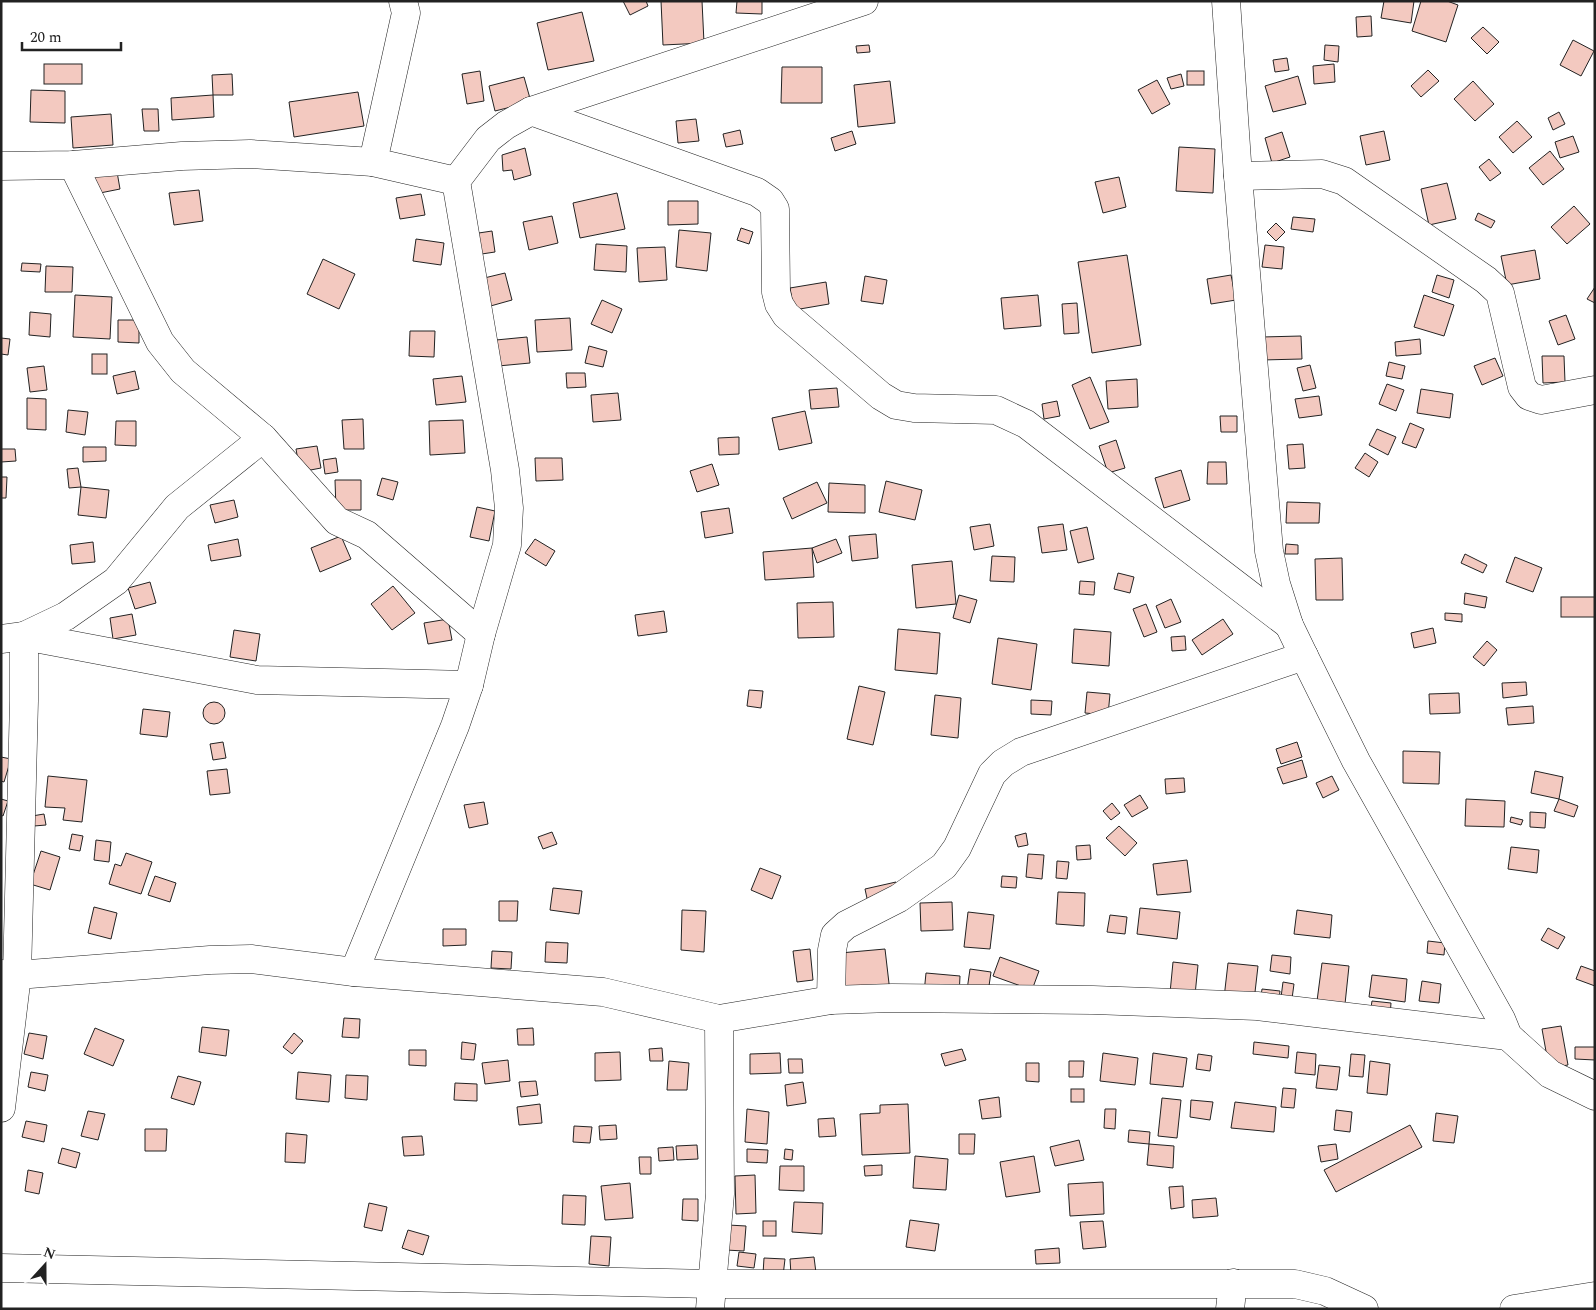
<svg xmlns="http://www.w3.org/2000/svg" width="1596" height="1310" font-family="Spectral,serif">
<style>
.building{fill:#f3c9c0;stroke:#222}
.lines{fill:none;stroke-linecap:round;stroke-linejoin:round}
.minor-casing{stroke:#222;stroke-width:29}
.minor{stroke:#fff;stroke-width:28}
</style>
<rect width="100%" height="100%" fill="#fff"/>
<g class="building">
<polygon points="623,1 646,1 648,6 630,15"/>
<polygon points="661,1 702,1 704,43 663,45"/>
<polygon points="737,1 762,1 762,14 736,13"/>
<polygon points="1384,1 1414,1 1411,23 1381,18"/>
<polygon points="1421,1 1447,1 1458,5 1446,42 1412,31"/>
<polygon points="582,12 594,61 548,70 537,23"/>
<polygon points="1371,16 1372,36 1357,37 1356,17"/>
<polygon points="1483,27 1499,42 1487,54 1471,38"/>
<polygon points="1573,40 1594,51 1581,76 1560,65"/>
<polygon points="869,45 870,52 857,53 856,46"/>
<polygon points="1325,45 1339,46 1338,62 1324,60"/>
<polygon points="1287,58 1289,70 1275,72 1273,60"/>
<rect x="44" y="64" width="38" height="20"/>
<polygon points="1334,64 1335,82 1314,84 1313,66"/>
<polygon points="782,67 822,67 822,103 781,103"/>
<polygon points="1428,70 1439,81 1421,97 1411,86"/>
<polygon points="480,71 484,101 467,104 462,74"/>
<rect x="1187" y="71" width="17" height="14"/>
<polygon points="232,74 233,95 213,95 212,75"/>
<polygon points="1181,74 1184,86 1171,89 1167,78"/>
<polygon points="1298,76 1306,104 1273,112 1265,86"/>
<polygon points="524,77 531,102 495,111 489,86"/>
<polygon points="1157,80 1170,104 1152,114 1138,90"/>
<polygon points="890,81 895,123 858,127 854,85"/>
<polygon points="1473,81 1494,104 1475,121 1454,99"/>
<polygon points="31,90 65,91 65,123 30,122"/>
<polygon points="358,92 364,126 294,137 289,102"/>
<polygon points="213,95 214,117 172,120 171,98"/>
<polygon points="142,109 158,109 159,131 144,131"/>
<polygon points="1559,112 1565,124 1553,130 1548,118"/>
<polygon points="111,114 113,145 73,148 71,117"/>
<polygon points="696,119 699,141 678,143 676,121"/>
<polygon points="1517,121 1532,137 1513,153 1499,137"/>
<polygon points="740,130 743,144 726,147 723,134"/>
<polygon points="852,131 856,144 835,151 831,138"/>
<polygon points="1384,131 1390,160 1366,165 1360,136"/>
<polygon points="1282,132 1290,157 1272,163 1265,138"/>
<polygon points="1573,136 1579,152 1560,158 1555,142"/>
<polygon points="1179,147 1215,149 1213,193 1176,191"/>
<polygon points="525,148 531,175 514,180 512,170 503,171 502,155"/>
<polygon points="1550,151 1564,169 1543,185 1529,168"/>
<polygon points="1489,159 1501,173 1490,181 1479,167"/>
<polygon points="116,166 120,189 95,194 90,171"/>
<polygon points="1119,177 1126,207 1103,213 1095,182"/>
<polygon points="1447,183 1456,219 1429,225 1421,189"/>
<polygon points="199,190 203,221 174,225 169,193"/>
<polygon points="617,193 625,229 580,238 573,203"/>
<polygon points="421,194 425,215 400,219 396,198"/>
<polygon points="668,201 698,201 698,224 668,225"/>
<polygon points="1574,206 1590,224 1567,244 1551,227"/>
<polygon points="1478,213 1495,221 1491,228 1475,220"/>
<polygon points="552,216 558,243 529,250 523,222"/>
<polygon points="1293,217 1315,219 1313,232 1291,229"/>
<polygon points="1276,223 1285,232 1276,241 1267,232"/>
<polygon points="741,228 753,232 749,244 737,240"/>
<polygon points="679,230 711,233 707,271 676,267"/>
<polygon points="492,231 495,252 475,255 472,234"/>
<polygon points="416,239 444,243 441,265 413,261"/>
<polygon points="596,244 627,246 626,272 594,270"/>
<polygon points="1265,245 1284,247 1282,269 1262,267"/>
<polygon points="665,247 667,280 639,282 637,248"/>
<polygon points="1535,250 1540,279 1507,285 1501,256"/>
<polygon points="1127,255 1141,345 1092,353 1078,262"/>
<polygon points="323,259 355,274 339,309 307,294"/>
<polygon points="22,263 41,264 40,272 21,271"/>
<polygon points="46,266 73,267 72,292 45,292"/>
<polygon points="505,273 512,300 487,307 480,279"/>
<polygon points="1231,275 1236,300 1211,304 1207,279"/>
<polygon points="1437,275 1454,280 1449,298 1432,292"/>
<polygon points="865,276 887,280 883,304 861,301"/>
<polygon points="826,282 829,304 794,310 790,288"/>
<polygon points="1595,287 1595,303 1587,299"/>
<polygon points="75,295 112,297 110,339 73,337"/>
<polygon points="1038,295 1041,326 1004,329 1001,298"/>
<polygon points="1424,295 1454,305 1444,336 1414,327"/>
<polygon points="602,300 622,309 612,333 591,324"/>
<polygon points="1077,303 1079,333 1064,334 1062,304"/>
<polygon points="30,312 51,314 50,337 29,335"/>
<polygon points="1566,315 1575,339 1558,345 1549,321"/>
<polygon points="570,318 572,350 537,352 535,320"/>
<polygon points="118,320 139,320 139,343 118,342"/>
<polygon points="410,331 435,331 434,357 409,356"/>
<polygon points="1301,336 1302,359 1262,360 1262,337"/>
<polygon points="527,337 530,363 498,366 496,340"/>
<polygon points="1,338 10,339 8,355 1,354"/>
<polygon points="1420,339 1421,354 1396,356 1395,342"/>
<polygon points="589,346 607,351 603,367 585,363"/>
<rect x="92" y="354" width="15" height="20"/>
<polygon points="1542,356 1564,356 1565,382 1543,383"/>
<polygon points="1495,358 1503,376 1482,385 1474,366"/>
<polygon points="1389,362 1405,366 1402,379 1386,376"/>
<polygon points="1310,365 1316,388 1303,391 1297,368"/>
<polygon points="44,366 47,390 30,392 27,368"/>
<polygon points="135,371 139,389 117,394 113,376"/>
<polygon points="566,373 585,373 586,387 567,388"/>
<polygon points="462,376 466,402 436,405 433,379"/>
<polygon points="1090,377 1109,422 1090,429 1072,385"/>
<polygon points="1137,379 1138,407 1108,409 1106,381"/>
<polygon points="1387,384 1404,390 1396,411 1379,404"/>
<polygon points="837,388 839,407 811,409 809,390"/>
<polygon points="1421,389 1453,394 1450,418 1417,413"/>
<polygon points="618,393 621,420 593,422 591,395"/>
<polygon points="1319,396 1322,415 1299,418 1295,399"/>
<polygon points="27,398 46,399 46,430 27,429"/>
<polygon points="1057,401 1060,416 1044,419 1042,404"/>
<polygon points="68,410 88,412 85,435 66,432"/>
<polygon points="805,411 812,443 779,450 772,418"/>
<polygon points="1220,416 1237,416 1237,432 1221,432"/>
<polygon points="363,419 364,449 344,449 342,420"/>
<polygon points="463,420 465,453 430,455 429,421"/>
<polygon points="116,421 136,421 136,446 115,445"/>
<polygon points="1410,423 1424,429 1416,448 1402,443"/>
<polygon points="1377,429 1396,437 1388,455 1369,445"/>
<polygon points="739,437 739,454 719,455 718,438"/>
<polygon points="1116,440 1125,468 1108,473 1099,446"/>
<polygon points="1303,444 1305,468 1289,469 1287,445"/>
<polygon points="317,446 321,468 300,472 296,449"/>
<polygon points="83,447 106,447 106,461 83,462"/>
<polygon points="1,449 15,449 16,461 1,462"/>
<polygon points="1365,453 1378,462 1369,477 1355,468"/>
<polygon points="336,458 338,472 325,474 323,460"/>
<polygon points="535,458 562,458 563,480 536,481"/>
<polygon points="1208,462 1226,462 1227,484 1207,484"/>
<polygon points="712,464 719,485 697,492 690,471"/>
<polygon points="78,468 81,487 69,488 67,469"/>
<polygon points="1181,470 1190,500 1164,508 1155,478"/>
<polygon points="1,477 7,477 6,498 1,498"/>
<polygon points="382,478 398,482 393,500 377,495"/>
<polygon points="335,480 361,480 361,510 336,510"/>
<polygon points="886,481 922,490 915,520 879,512"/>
<polygon points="817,482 827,503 792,519 783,498"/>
<polygon points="829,483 865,485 865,513 828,512"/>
<polygon points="81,487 109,490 106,518 78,515"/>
<polygon points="234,500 238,517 215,523 210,505"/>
<polygon points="1287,502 1320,503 1319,523 1286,523"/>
<polygon points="477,507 495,511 489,541 470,537"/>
<polygon points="729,508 733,533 705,538 701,512"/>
<polygon points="990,524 994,546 974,550 970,527"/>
<polygon points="1063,524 1067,550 1042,553 1038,527"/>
<polygon points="1087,527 1094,559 1078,563 1070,531"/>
<polygon points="876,534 878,558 852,561 849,536"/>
<polygon points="341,536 351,559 320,572 311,548"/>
<polygon points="238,539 241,556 211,561 208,545"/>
<polygon points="535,539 555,551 546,566 525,553"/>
<polygon points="836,539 842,553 817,563 812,548"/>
<polygon points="93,542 95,562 72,564 70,545"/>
<polygon points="1286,544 1298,545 1298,554 1285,554"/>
<polygon points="812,548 814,577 765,580 763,552"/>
<polygon points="1465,554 1487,565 1483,573 1461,563"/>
<polygon points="992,556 1015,557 1014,582 990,581"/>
<polygon points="1515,557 1542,568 1533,592 1506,582"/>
<polygon points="1342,558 1343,600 1316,600 1315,559"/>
<polygon points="952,561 956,604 916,608 912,565"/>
<polygon points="1118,573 1134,577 1130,593 1114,589"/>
<polygon points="1080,581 1095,582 1094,595 1079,594"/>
<polygon points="150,582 156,603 135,609 128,588"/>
<polygon points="393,586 415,613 392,630 371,604"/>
<polygon points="1465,593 1487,597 1485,608 1464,604"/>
<polygon points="959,595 977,600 970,623 953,618"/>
<rect x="1561" y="597" width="34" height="20"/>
<polygon points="1171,599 1181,622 1165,628 1156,606"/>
<polygon points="833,602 834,637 798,638 797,603"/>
<polygon points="1146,604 1157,632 1144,637 1133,609"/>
<polygon points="664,611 667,632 638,636 635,615"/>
<polygon points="1445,613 1462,614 1462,622 1445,620"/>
<polygon points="132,614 136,635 113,639 110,618"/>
<polygon points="448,619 452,640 428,644 424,623"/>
<polygon points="1223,619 1233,634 1202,655 1192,640"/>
<polygon points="1433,628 1436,643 1414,648 1411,633"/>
<polygon points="898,629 940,633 937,674 895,670"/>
<polygon points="1074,629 1111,632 1109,666 1072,663"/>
<polygon points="234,630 260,634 256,661 230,657"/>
<polygon points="1185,636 1186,650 1172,651 1171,637"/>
<polygon points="998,638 1037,644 1031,690 992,684"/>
<polygon points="1487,641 1497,650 1484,666 1473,657"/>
<polygon points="1526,682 1527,695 1503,698 1502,683"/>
<polygon points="859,686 885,692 873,745 847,739"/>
<polygon points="749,690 763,691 761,708 747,706"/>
<polygon points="1087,692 1110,694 1108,715 1085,713"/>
<polygon points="1459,693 1460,713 1430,714 1429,694"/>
<polygon points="935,695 961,698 958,738 931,735"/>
<polygon points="1031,700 1052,701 1051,715 1031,714"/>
<circle cx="214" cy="713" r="11"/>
<polygon points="1533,706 1534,723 1508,725 1506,708"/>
<polygon points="143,709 170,712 167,737 140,734"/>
<polygon points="223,742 226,758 213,760 210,744"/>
<polygon points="1297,742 1302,757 1281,764 1276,749"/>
<polygon points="1403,751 1440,752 1439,784 1403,783"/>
<polygon points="1,757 11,759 4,782 1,781"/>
<polygon points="1302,760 1307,777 1283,784 1277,768"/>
<polygon points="227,769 230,793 210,795 207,771"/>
<polygon points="1535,771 1563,777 1559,799 1531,793"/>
<polygon points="48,776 87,780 82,822 63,820 65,808 45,807"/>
<polygon points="1332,776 1339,790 1323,798 1316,783"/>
<polygon points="1184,778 1185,792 1166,794 1165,779"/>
<polygon points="1140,795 1148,808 1132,817 1124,805"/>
<polygon points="1,799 8,801 3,816 1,815"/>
<polygon points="1466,799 1505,801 1504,827 1465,826"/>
<polygon points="1559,799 1578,806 1574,817 1554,811"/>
<polygon points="484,802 488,824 469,828 464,805"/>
<polygon points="1112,803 1120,813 1111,820 1103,811"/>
<polygon points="1530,812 1546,813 1545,828 1530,827"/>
<polygon points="44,814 46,825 34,826 32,816"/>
<polygon points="1511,817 1523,820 1521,825 1510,822"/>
<polygon points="1119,826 1137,843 1125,856 1106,838"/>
<polygon points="552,832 557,844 543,849 538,837"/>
<polygon points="1026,833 1028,845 1018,847 1015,836"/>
<polygon points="72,834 83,836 80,851 69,849"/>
<polygon points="96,840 111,842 109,862 94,860"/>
<polygon points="1090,845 1091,859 1077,860 1076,846"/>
<polygon points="1511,847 1539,850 1537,873 1508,869"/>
<polygon points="41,851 60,857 50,890 30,884"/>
<polygon points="126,853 152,862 141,894 109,884 115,864 121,866"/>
<polygon points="1028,854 1044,855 1042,879 1026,877"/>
<polygon points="1187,860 1191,892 1157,895 1153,864"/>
<polygon points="1057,861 1069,862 1067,879 1056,878"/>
<polygon points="760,868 781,876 772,899 751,890"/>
<polygon points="155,876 176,883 170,902 148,895"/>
<polygon points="1002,876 1017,877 1016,888 1001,887"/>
<polygon points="896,882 899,896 868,903 865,889"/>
<polygon points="553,888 582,891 579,914 550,910"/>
<polygon points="1058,892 1085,893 1084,926 1056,924"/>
<polygon points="499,901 518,901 517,921 499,921"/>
<polygon points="952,902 953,930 921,931 920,903"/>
<polygon points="94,907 117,913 111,939 88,933"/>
<polygon points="1140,908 1180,912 1177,939 1137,934"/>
<polygon points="682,910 706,911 704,952 681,950"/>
<polygon points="1297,910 1332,915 1330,938 1294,934"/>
<polygon points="968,912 994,915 990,949 964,947"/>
<polygon points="1110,915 1127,917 1125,934 1107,932"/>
<polygon points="1548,928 1565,937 1558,949 1541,940"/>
<polygon points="443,929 466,929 466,945 443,946"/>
<polygon points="1428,941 1445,943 1444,955 1427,953"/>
<polygon points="546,942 568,943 567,963 545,962"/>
<polygon points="810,949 813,980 797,982 793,951"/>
<polygon points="885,949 890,992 844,990 840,953"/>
<polygon points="492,951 512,952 511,969 491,968"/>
<polygon points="1272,955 1291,957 1290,974 1270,971"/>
<polygon points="1000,957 1039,971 1032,990 993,976"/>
<polygon points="1173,962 1198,965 1195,995 1170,993"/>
<polygon points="1228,963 1258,966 1254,1001 1224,998"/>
<polygon points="1322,963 1349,966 1345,1004 1317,1001"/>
<polygon points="1581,966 1595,971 1595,986 1576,979"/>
<polygon points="970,969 991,972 988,993 967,990"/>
<polygon points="926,973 960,976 959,996 924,993"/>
<polygon points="1372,975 1407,979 1405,1002 1369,997"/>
<polygon points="1422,981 1441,984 1439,1003 1419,1001"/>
<polygon points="1283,982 1294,984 1291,1006 1280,1005"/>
<polygon points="1262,989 1280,991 1278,1008 1260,1005"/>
<polygon points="1372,1001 1391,1003 1390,1016 1370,1014"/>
<polygon points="344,1018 360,1019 359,1038 342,1037"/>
<polygon points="1561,1026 1568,1065 1549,1068 1542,1029"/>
<polygon points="202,1027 229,1030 226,1056 199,1052"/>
<polygon points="95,1028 124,1040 113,1066 84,1054"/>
<polygon points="533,1028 534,1045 518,1045 517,1029"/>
<polygon points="29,1033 47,1036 43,1059 24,1054"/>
<polygon points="294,1033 303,1041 292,1054 283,1047"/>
<polygon points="462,1042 476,1044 474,1060 461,1059"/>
<polygon points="1254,1042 1289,1046 1288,1058 1253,1054"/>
<polygon points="1575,1047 1595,1047 1595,1060 1575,1059"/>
<polygon points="662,1048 663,1061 650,1061 649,1049"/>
<polygon points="962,1049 966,1060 945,1066 941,1054"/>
<polygon points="409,1050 426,1050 426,1066 409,1065"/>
<polygon points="620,1052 621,1080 595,1081 595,1053"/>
<polygon points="1297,1052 1316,1054 1315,1075 1295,1073"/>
<polygon points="780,1053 781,1073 750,1074 750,1054"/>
<polygon points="1103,1053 1138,1058 1135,1085 1100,1081"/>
<polygon points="1153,1053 1187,1058 1183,1087 1150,1084"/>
<polygon points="1198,1054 1212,1056 1210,1071 1196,1069"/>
<polygon points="1351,1054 1365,1055 1363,1077 1349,1076"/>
<polygon points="788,1059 802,1059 803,1073 789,1073"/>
<polygon points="508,1060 510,1081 485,1084 482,1063"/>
<polygon points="669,1061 689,1063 687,1090 667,1090"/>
<polygon points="1069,1061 1084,1061 1083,1077 1069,1077"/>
<polygon points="1370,1061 1390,1064 1387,1095 1367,1093"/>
<polygon points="1026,1063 1039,1063 1039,1082 1026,1081"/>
<polygon points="1319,1065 1340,1067 1337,1090 1316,1088"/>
<polygon points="31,1072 48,1075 45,1091 28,1087"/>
<polygon points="298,1072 331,1075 329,1102 296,1099"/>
<polygon points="346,1075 368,1076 367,1100 345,1098"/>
<polygon points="178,1076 201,1082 194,1105 171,1098"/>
<polygon points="536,1081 538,1095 521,1097 519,1082"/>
<polygon points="803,1082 806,1103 787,1106 785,1085"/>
<polygon points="455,1083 477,1084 477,1101 454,1100"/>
<polygon points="1283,1088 1296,1089 1294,1108 1281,1107"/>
<rect x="1071" y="1089" width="13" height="13"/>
<polygon points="999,1097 1001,1117 982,1119 979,1100"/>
<polygon points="1162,1098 1181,1100 1177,1138 1158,1136"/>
<polygon points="1191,1100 1213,1102 1210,1120 1190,1117"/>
<polygon points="1235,1102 1276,1107 1274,1132 1231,1128"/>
<polygon points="540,1104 542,1123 519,1125 517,1107"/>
<polygon points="908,1104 910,1153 862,1155 860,1114 880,1113 880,1105"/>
<polygon points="747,1109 769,1112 767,1144 745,1142"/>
<polygon points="1105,1109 1116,1109 1115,1129 1104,1128"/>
<polygon points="1336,1110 1352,1112 1350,1132 1334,1130"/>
<polygon points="88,1111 105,1114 98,1140 81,1136"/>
<polygon points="1436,1113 1458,1116 1454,1143 1433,1141"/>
<polygon points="834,1118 836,1136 819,1137 818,1119"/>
<polygon points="26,1121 47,1125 44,1142 22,1137"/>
<polygon points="616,1125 617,1139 600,1140 599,1126"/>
<polygon points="1410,1125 1422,1147 1336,1192 1324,1170"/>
<polygon points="574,1126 592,1127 590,1143 573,1142"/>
<polygon points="145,1129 167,1129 166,1151 145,1151"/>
<polygon points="1129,1130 1150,1132 1149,1144 1128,1142"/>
<polygon points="286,1133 307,1135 305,1163 285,1162"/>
<polygon points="959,1134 975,1134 974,1154 959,1154"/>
<polygon points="422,1136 424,1155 404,1156 402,1137"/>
<polygon points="1079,1140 1084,1160 1055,1166 1050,1147"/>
<polygon points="1149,1144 1174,1146 1173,1168 1147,1165"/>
<polygon points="1336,1144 1338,1159 1321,1162 1318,1146"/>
<polygon points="697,1145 698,1159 677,1160 676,1146"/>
<polygon points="673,1147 674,1160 659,1161 658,1148"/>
<polygon points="62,1148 80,1153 76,1168 58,1163"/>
<polygon points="747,1149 768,1150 767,1163 747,1162"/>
<polygon points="785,1149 793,1150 792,1160 784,1159"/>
<polygon points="915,1156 948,1159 946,1190 913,1188"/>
<polygon points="1034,1156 1040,1192 1006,1197 1000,1162"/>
<polygon points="639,1157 651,1157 651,1174 640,1174"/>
<polygon points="882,1165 882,1175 865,1176 864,1166"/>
<polygon points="780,1166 804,1166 804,1191 779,1190"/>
<polygon points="28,1170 43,1173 39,1194 25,1191"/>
<polygon points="755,1175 756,1213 736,1214 735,1176"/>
<polygon points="1103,1182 1104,1214 1070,1216 1068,1184"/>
<polygon points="630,1183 633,1218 605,1220 601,1186"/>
<polygon points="1183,1186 1184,1207 1171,1209 1169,1187"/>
<polygon points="563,1195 586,1196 585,1225 562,1224"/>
<polygon points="1216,1198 1218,1216 1193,1218 1192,1200"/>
<polygon points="683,1199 698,1199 698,1221 682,1220"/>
<polygon points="794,1202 823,1203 822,1234 792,1232"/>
<polygon points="369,1203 387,1207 382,1231 364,1227"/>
<polygon points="910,1220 939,1224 935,1251 906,1247"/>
<rect x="763" y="1221" width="13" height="15"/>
<polygon points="1103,1221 1106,1247 1083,1249 1080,1222"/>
<polygon points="728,1225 746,1226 744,1251 726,1250"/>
<polygon points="408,1230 429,1236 423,1255 402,1248"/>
<polygon points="591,1236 611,1237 609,1266 589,1264"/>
<polygon points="1059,1248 1060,1263 1036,1264 1035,1250"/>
<polygon points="739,1252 756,1254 754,1268 737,1266"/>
<polygon points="814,1257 816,1273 791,1275 790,1259"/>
<polygon points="764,1258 785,1259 783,1276 763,1274"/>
</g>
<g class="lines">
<defs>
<g id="minor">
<polyline points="403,1 406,13 373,162 456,181"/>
<polyline points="1226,1 1238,176 1269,551 1276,584 1289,625 1304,656 1356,761 1501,1019 1508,1036 1550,1074 1595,1096"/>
<polyline points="531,111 757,192 770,201 775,209 776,292 779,304 786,315 881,396 896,405 914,408 996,410 1026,424 1289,625"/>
<polyline points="73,165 160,342 183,371 263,438 337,521 367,535 481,634"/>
<polyline points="1,166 73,165 182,156 250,154 373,162"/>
<polyline points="1238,176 1322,174 1344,181 1486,280 1500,293 1522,387 1529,396 1541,400 1595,390"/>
<polyline points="1,639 24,636 257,680 469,685"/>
<polyline points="354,972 455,726 469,685 481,634 507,545 509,508 505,470 456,181 488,139 506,125 531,111 864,1"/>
<polyline points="1,974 17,975 210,960 251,959 354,972 603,992 719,1019 831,1000 892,998 1093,1000 1257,1006 1508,1036"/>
<polyline points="831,1000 832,950 835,935 846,925 899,898 944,866 957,848 992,774 1003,763 1021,752 1304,656"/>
<polyline points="1,1108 17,975 24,701 24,636 66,616 116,581 177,507 263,438"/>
<polyline points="1,1268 712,1284 1295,1284 1325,1291 1364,1309"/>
<polyline points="710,1309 720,1194 719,1019"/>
<polyline points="1230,1309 1233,1283"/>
<polyline points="1514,1309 1595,1296"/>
</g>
</defs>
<use href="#minor" class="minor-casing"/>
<use href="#minor" class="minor"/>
</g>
<rect width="1596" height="1310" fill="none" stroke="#222222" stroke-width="5"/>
<g transform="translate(45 1265) rotate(21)" stroke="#ffffff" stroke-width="4" paint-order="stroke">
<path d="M0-4L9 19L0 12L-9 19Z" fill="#222222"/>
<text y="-8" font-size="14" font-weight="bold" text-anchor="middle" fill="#222222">N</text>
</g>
<path d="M22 42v8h99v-8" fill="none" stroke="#222222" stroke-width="2.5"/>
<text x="30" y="42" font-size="15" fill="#222222" stroke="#ffffff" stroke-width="4" paint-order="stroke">20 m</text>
</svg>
